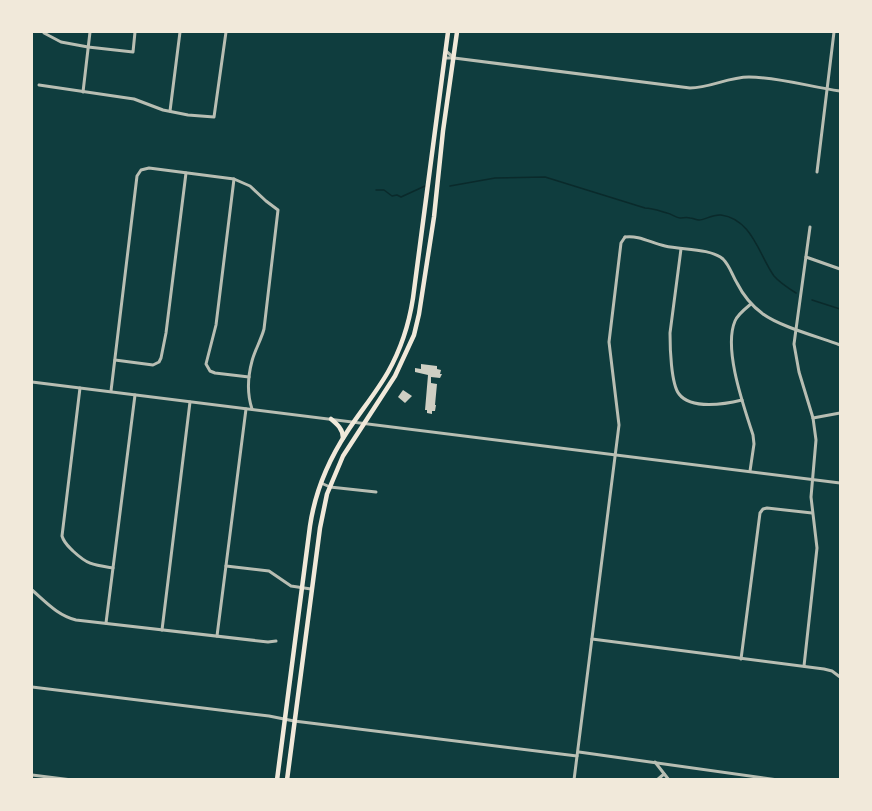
<svg xmlns="http://www.w3.org/2000/svg" width="872" height="811" font-family="'Asap Condensed',sans-serif">
<style>
.lines{fill:none;stroke-linecap:round;stroke-linejoin:round}
.stream{stroke:#0a2a2b;stroke-width:1.5}
.building{fill:#cfcfc3}
.minor{stroke:#b8beb3;stroke-width:3}
.tertiary{stroke:#b8beb3;stroke-width:3}
.primary{stroke:#f1e9da;stroke-width:4.5}
</style>
<rect width="100%" height="100%" fill="#0f3d3e"/>
<g class="lines">
<g class="stream">
<path d="M450 186 495 178 545 177 645 208C652 208 660 211 667 213 672 214 676 218 680 218 683 218 687 217 690 218 693 218 696 220 699 220 706 220 712 214 721 215 752 219 759 255 774 276 780 283 788 288 796 293"/>
<polyline points="376,190 384,190 392,196 397,195 401,197 425,186"/>
<polyline points="812,300 840,309"/>
</g>
</g>
<g class="building">
<polygon points="421,364 437,366 437,369 441,370 440,374 442,374 440,378 431,377 431,383 437,384 435,405 436,405 435,411 432,411 432,414 427,413 427,410 425,410 428,375 415,372 415,368 421,369"/>
<polygon points="403,390 412,396 405,403 398,397"/>
</g>
<g class="lines">
<g class="minor">
<polyline points="44,33 61,42 88,47 133,52 135,32"/>
<polyline points="445,58 454,58 446,51"/>
<path d="M454 58 690 88C710 88 728 77 749 77 779 77 810 87 840 91"/>
<polyline points="39,85 134,99 163,110 188,115 214,117 226,32"/>
<polyline points="83,92 90,32"/>
<polyline points="170,111 180,32"/>
<polyline points="234,179 216,325 206,364 210,371 215,373 249,377"/>
<path d="M625 237C639 235 651 243 665 246 682 250 710 248 723 259 730 266 732 275 737 283 743 295 752 306 763 314 781 327 819 337 840 345"/>
<path d="M681 249 670 333C670 347 671 384 679 394 691 410 726 404 742 400"/>
<polyline points="806,257 840,269"/>
<polyline points="115,360 153,365 159,362 161,358 166,333 186,173"/>
<path d="M80 388 62 536C64 543 68 546 73 551 88 565 93 565 113 568"/>
<path d="M111 391 137 176 141 170 149 168 234 179 250 186 266 201 278 210 264 329C261 340 255 350 252 361 248 376 247 394 252 409"/>
<polyline points="813,418 840,413"/>
<path d="M750 471 754 444 753 435C744 407 723 349 735 321 738 314 745 309 751 304"/>
<polyline points="321,483 330,487 376,492"/>
<polyline points="226,566 269,571 291,586 311,589"/>
<path d="M32 590C46 602 57 615 76 620L268 642 276 641"/>
<polyline points="106,623 135,395"/>
<polyline points="162,630 190,402"/>
<polyline points="217,636 246,409"/>
<polyline points="592,639 824,669 832,671 840,677"/>
<polyline points="741,659 760,513 763,509 767,508 812,513"/>
<polyline points="804,666 817,548 811,497 816,440 813,418 799,372 794,344 810,227"/>
<polyline points="32,687 269,716 294,721 577,756"/>
<polyline points="579,752 778,780"/>
<polyline points="655,762 669,780"/>
<polyline points="32,775 72,780"/>
<polyline points="657,780 664,774"/>
</g>
<g class="tertiary">
<polyline points="817,172 834,32"/>
<polyline points="32,382 840,483"/>
<polyline points="574,780 618,433 619,425 609,342 621,243 625,237"/>
</g>
<g class="primary">
<path d="M331 419C337 424 343 429 343 438"/>
<path d="M277 780 310 526C315 492 328 461 347 432 360 412 376 393 388 372 401 349 409 324 413 298L448 32"/>
<polyline points="287,780 320,528 327,494 343,456 395,376 414,335 419,314 434,217 443,131 457,32"/>
</g>
</g>
<rect width="872" height="811" fill="none" stroke="#f1e9da" stroke-width="66"/>
</svg>
